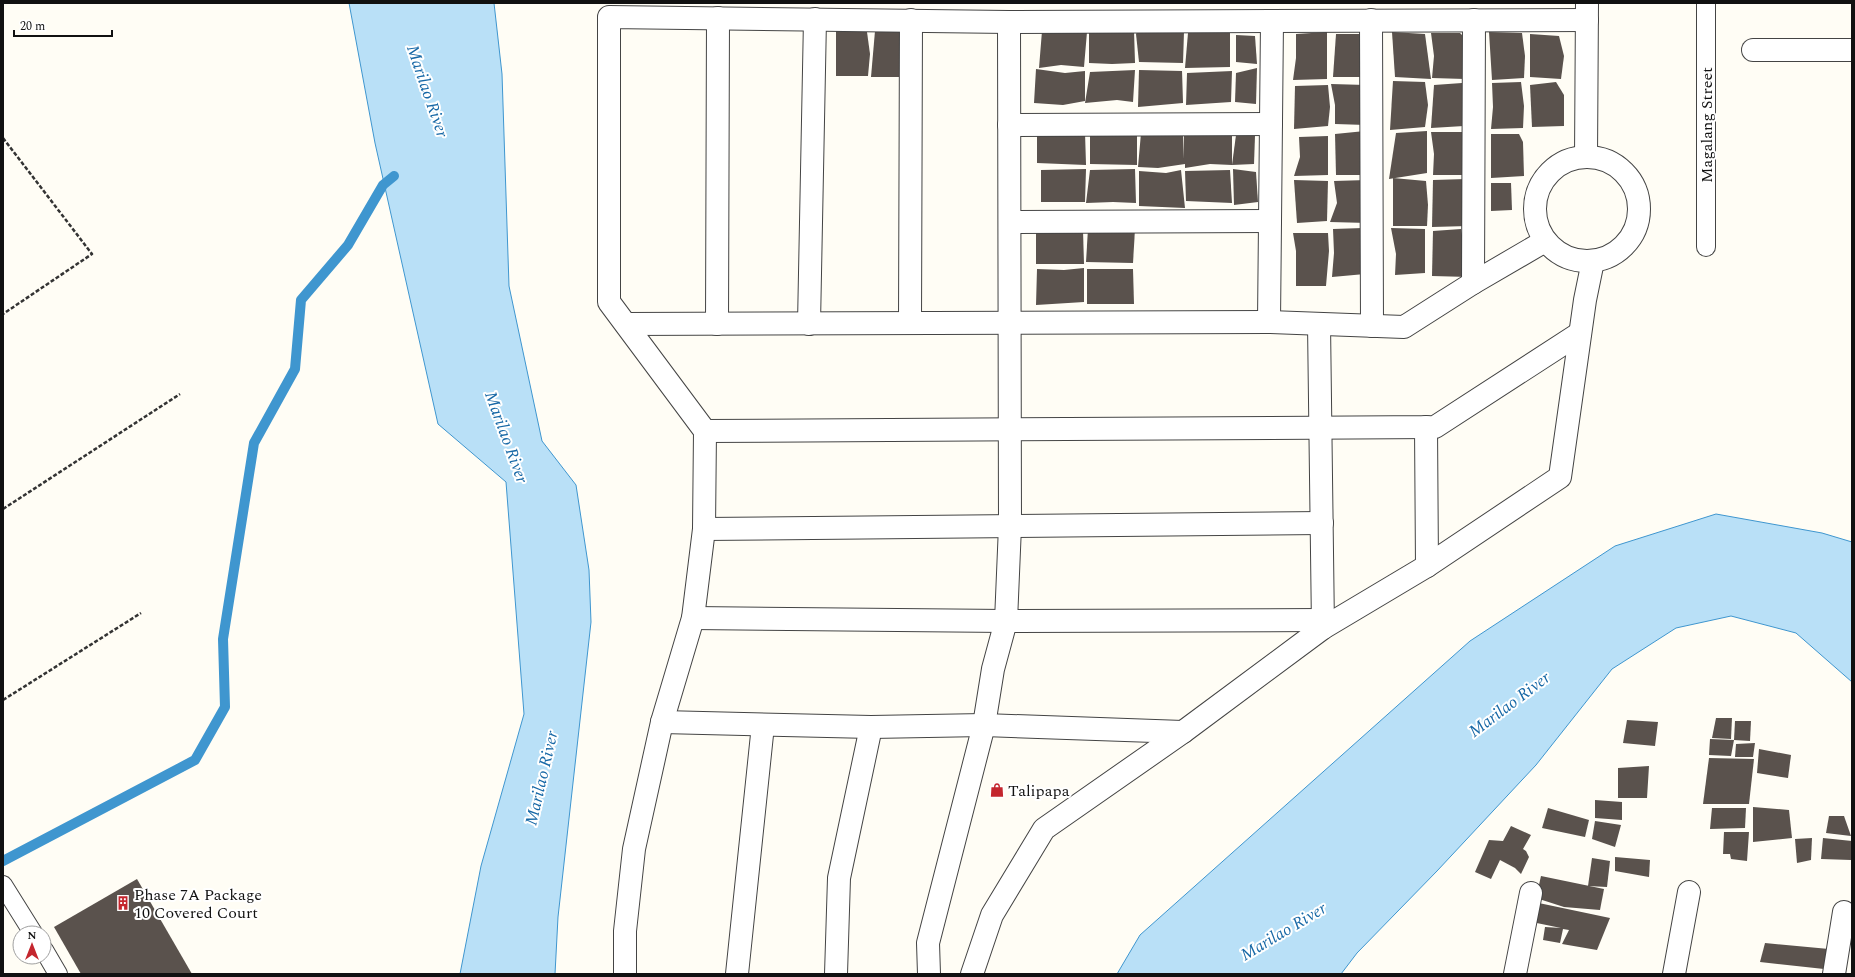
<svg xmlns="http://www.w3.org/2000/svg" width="1855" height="977" font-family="Spectral,serif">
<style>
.water{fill:#b9e0f7;stroke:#3f96cf}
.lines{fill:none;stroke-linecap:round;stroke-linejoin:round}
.stream{stroke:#3f96cf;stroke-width:10}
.building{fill:#5a524d}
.lane-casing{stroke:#444;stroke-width:20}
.street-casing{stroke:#444;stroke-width:24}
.path{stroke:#333;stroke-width:2.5;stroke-dasharray:4 2;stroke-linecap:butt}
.lane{stroke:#fff;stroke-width:18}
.street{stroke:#fff;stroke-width:22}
.labels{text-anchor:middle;stroke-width:4;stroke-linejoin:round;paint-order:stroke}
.street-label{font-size:16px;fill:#111;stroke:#fff}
.poi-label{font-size:16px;fill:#111;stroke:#fff;text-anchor:start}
.water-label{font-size:17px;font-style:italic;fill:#1768a6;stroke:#fff}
</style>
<rect width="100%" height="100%" fill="#fffdf5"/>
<g class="water">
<polygon points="349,3 494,3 502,74 509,286 542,441 576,485 589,570 591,622 558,917 555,974 460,974 481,866 524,714 506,482 438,424 375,143"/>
<polygon points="1716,514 1822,533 1852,542 1852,682 1796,633 1731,616 1676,628 1612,669 1536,765 1437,871 1357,953 1341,974 1117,974 1140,935 1470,641 1615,546"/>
</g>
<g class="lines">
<polyline class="stream" points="3,861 195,760 225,707 223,639 254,443 295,369 301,300 348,245 383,185 394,176"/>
</g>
<g class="building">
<polygon points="905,30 906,77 871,77 875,31"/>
<polygon points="1138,30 1184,31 1183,63 1139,62 1136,34"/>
<polygon points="836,31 867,32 870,54 868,76 836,76"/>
<polygon points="1042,31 1067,33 1087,32 1084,67 1061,65 1039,68"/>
<polygon points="1134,31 1135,63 1112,64 1089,63 1089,32"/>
<polygon points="1327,32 1327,79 1293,80 1296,58 1296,34"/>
<polygon points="1392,32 1425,34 1431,79 1395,77"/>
<polygon points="1489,32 1522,33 1525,56 1524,78 1492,80"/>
<polygon points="1188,33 1230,33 1230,67 1185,68"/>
<polygon points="1431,33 1460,33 1463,36 1465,79 1432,78 1434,56"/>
<polygon points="1336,34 1367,34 1366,77 1333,77"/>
<polygon points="1530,34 1559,36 1564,56 1561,79 1530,77"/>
<polygon points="1236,35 1255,36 1257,64 1236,62"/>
<polygon points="1257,68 1256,104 1235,102 1236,73"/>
<polygon points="1036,69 1065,73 1085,71 1085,101 1063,105 1034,103"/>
<polygon points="1135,70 1133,102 1117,100 1085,103 1090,72"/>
<polygon points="1139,70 1182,71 1183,103 1138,107"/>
<polygon points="1232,71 1231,102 1186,105 1187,73"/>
<polygon points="1393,81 1425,82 1428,105 1425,127 1390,130"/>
<polygon points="1521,82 1524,106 1523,128 1491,129 1493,107 1492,83"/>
<polygon points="1556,82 1564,95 1564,126 1532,127 1530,85"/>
<polygon points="1462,83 1467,105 1464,126 1431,128 1434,85"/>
<polygon points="1331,84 1366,85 1366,125 1335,124 1335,105"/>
<polygon points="1328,85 1330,107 1328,126 1294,129 1295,86"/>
<polygon points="1137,130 1137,165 1090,164 1090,131"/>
<polygon points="1037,131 1085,132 1086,165 1037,163"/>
<polygon points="1365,131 1363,175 1336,175 1335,134"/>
<polygon points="1427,131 1427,173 1389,179 1396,133"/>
<polygon points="1431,132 1462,132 1466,152 1463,175 1433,175 1434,154"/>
<polygon points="1141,133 1183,133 1184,159 1184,133 1232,133 1232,165 1210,164 1185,168 1185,164 1158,168 1138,167"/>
<polygon points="1491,134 1519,134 1523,142 1524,176 1491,178"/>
<polygon points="1236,135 1255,136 1254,164 1232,165"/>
<polygon points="1328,136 1328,175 1294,176 1300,157 1299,137"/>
<polygon points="1086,169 1085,202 1041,202 1041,170"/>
<polygon points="1135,169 1136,203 1113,202 1086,203 1090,170"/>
<polygon points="1233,169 1256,172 1258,202 1234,205"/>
<polygon points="1181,170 1185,208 1139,206 1139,171 1166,173"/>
<polygon points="1230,170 1232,203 1186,201 1185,171"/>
<polygon points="1393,178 1426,181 1428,205 1427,226 1393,226"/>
<polygon points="1466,179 1468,226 1432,227 1433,180"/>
<polygon points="1294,180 1328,181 1327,221 1297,223"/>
<polygon points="1367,180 1368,223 1330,222 1337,203 1334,181"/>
<polygon points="1491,183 1511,183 1512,210 1491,211"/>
<polygon points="1363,228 1365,274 1332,277 1334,253 1333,229"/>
<polygon points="1391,228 1425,229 1425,273 1395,275 1396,254"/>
<polygon points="1088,229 1135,229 1133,263 1086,262"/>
<polygon points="1461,229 1469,277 1432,276 1433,231"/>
<polygon points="1036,230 1083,230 1084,264 1036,264"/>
<polygon points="1293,233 1328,233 1329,251 1326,286 1296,286 1296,251"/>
<polygon points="1084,268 1084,302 1036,305 1037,269 1064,270"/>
<polygon points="1087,269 1133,269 1134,304 1087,304"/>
<polygon points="1716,718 1732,718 1731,739 1712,738"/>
<polygon points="1627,720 1658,722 1655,746 1623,743"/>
<polygon points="1735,721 1751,721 1750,741 1734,740"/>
<polygon points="1710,739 1734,740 1731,756 1709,755"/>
<polygon points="1755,743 1753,757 1735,757 1736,744"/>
<polygon points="1759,749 1791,755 1788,778 1757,773"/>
<polygon points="1709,758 1754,759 1749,804 1703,804"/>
<polygon points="1649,766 1647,798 1618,798 1618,768"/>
<polygon points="1595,800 1622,802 1622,820 1595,818"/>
<polygon points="1753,807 1789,810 1792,838 1753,842"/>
<polygon points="1548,808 1589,820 1585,837 1542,828"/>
<polygon points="1712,808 1746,808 1745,828 1710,829"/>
<polygon points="1829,816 1844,816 1851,836 1826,833"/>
<polygon points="1595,821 1621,825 1615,847 1592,839"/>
<polygon points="1511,826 1531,835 1523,849 1526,851 1529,857 1521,874 1515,868 1500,860 1491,879 1475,872 1489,840 1503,841"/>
<polygon points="1724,832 1749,832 1747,861 1731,859 1730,854 1723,854"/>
<polygon points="1812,838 1811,860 1797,863 1795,839"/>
<polygon points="1823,838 1852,841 1851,860 1821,859"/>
<polygon points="1615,857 1650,860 1649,877 1615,871"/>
<polygon points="1592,858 1610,861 1607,887 1588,886"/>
<polygon points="1541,876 1604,889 1600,910 1564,907 1536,898"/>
<polygon points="137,879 192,974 81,974 54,927"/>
<polygon points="1534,902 1610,918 1597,950 1562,944 1569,930 1563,929 1560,943 1543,940 1545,927 1561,928 1527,921"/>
<polygon points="1765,943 1829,949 1824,969 1760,962"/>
</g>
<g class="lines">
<defs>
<g id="lane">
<polyline points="1706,3 1706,247"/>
<polyline points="3,885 33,933"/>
<polyline points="44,950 58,974"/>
</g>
<g id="street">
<polyline points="1371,20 1372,326"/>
<polyline points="1753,50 1852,50"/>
<polyline points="1009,125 1271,124"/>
<polyline points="1586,157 1587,3"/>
<circle cx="1587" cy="209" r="52"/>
<polyline points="1010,222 1270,221"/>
<polyline points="1473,283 1474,20"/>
<polyline points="1269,322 1272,21"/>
<polyline points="910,323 911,20"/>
<polyline points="626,324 1269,322 1404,327 1473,283 1545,241"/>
<polyline points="717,324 718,18"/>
<polyline points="809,324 815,19"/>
<polyline points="1319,324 1323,628"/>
<polyline points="1426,427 1427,566"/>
<polyline points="705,431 1435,427 1580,333"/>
<polyline points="704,529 1322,523"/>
<polyline points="693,618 1006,621 1323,620"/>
<polyline points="662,722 871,727 984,725 1183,732"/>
<polyline points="625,974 625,931 634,849 662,722 693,618 704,529 705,431 609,302 609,17 1009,22 1587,20"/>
<polyline points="737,974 763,725"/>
<polyline points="836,974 839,878 871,727"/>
<polyline points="929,974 928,943 984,725 993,669 1006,621 1010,526 1009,22"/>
<polyline points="972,974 992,915 1044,829 1183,732 1323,628 1427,566 1560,477 1585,300 1593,261"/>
<polyline points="1515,974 1531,893"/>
<polyline points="1674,974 1689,892"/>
<polyline points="1834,974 1844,912"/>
</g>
</defs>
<use href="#lane" class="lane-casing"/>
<use href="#street" class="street-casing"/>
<g class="path">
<polyline points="3,138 92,254 3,314"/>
<polyline points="3,509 180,394"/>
<polyline points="3,700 141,613"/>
</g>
<use href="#lane" class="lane"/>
<use href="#street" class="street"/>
</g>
<defs>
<symbol id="shop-bare" viewBox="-9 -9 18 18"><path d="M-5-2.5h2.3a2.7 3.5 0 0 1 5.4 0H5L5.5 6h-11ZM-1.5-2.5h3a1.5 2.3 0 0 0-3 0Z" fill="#c4262e" stroke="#fff" stroke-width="2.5" paint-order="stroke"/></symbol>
<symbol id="building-bare" viewBox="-9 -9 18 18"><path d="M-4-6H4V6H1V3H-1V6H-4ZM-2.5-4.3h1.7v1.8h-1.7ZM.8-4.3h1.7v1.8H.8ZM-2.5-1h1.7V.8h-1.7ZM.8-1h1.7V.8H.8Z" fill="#c4262e" stroke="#fff" stroke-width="2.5" paint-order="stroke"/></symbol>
</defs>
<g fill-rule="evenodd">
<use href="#shop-bare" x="987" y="780" width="20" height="20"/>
<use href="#building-bare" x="113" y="893" width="20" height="20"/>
</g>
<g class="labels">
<g class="street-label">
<text transform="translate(1706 125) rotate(-90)" y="6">Magalang Street</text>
</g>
<g class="poi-label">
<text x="1008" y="796">Talipapa</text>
<text x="134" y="900">Phase 7A Package<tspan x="134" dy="18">10 Covered Court</tspan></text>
</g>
<g class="water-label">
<text transform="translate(428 91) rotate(71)" y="6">Marilao River</text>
<text transform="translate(507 437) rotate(70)" y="6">Marilao River</text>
<text transform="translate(1509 704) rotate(-37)" y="6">Marilao River</text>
<text transform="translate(541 778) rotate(-77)" y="6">Marilao River</text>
<text transform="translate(1283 931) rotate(-31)" y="6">Marilao River</text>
</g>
</g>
<rect width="1855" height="977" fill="none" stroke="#111111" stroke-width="8"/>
<g transform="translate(32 945)"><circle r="19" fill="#ffffff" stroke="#a0a0a0"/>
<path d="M0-3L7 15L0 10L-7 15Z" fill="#c4262e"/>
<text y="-6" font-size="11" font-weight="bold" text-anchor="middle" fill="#111111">N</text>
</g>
<path d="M14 30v6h98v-6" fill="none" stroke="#111111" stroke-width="2"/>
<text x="20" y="30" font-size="12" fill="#111111" stroke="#ffffff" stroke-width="3" paint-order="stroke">20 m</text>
</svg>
